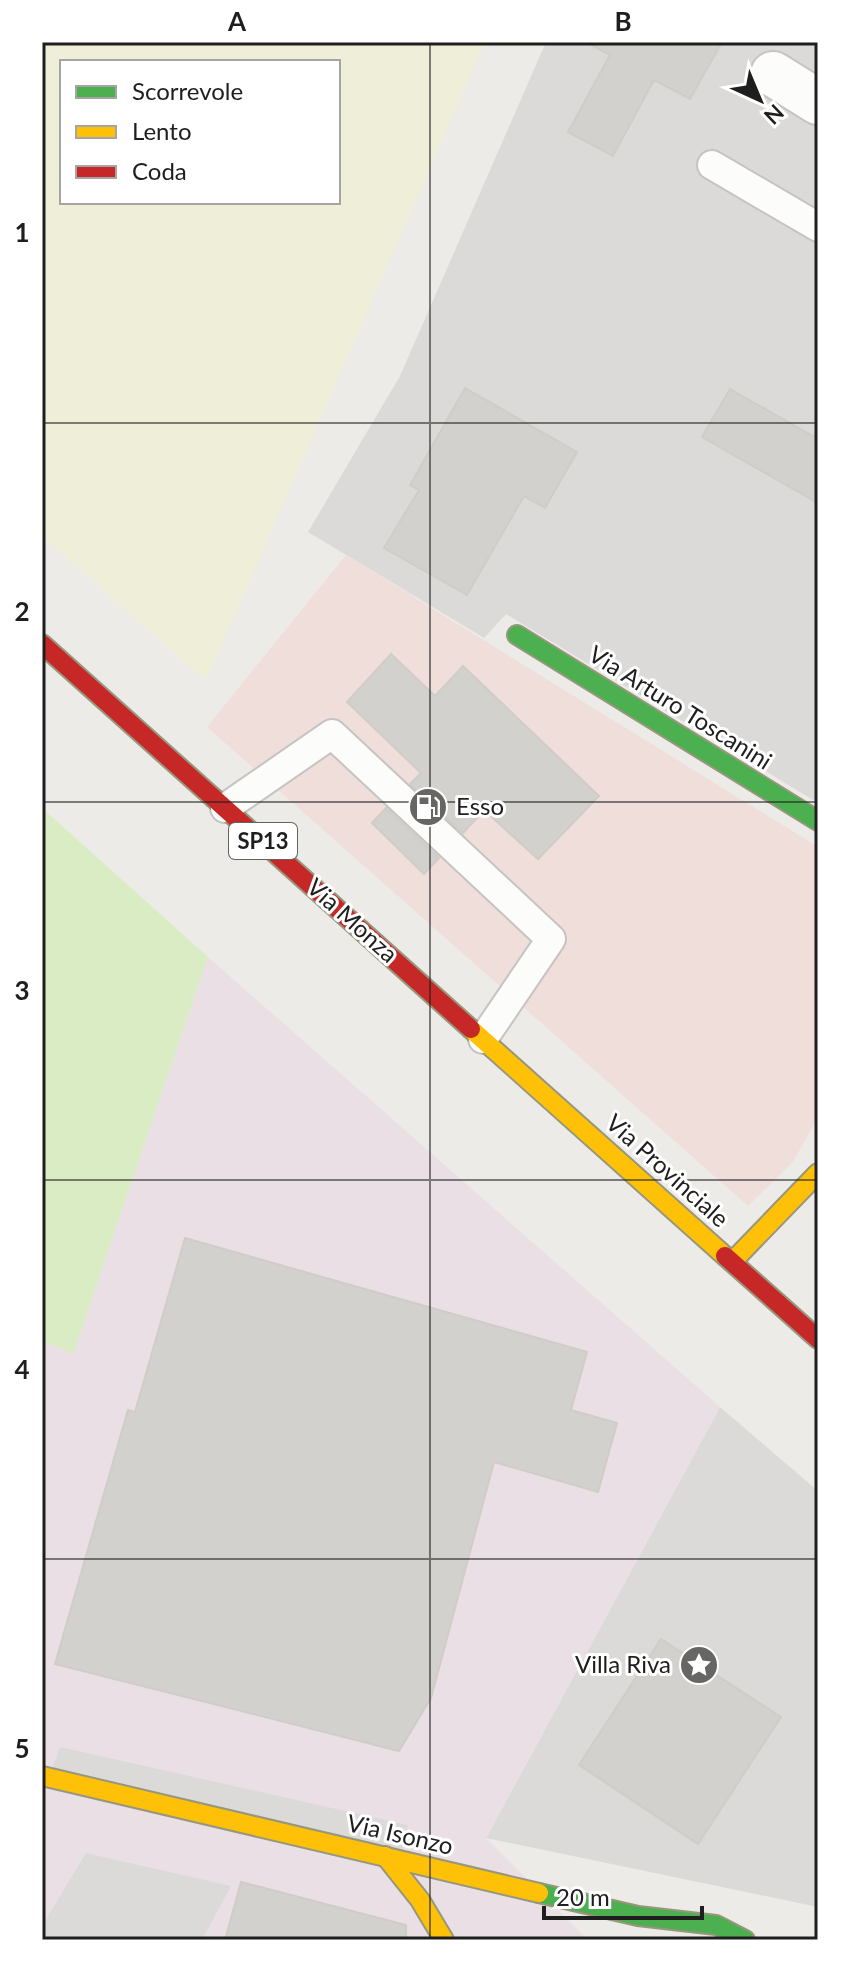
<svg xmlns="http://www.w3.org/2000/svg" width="860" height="1982" font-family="Lato,sans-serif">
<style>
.residential{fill:#dcdad8}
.commercial{fill:#f0dedb}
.industrial{fill:#ebdfe6}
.religious{fill:#dbdad8}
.farmland{fill:#eeeed9;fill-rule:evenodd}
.grass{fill:#daecc4}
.building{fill:#d3d1ce;stroke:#d0ccc8;stroke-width:2}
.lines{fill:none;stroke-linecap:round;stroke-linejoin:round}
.lane-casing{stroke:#c5c4c3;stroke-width:32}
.street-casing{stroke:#c5c4c3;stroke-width:48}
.fast-casing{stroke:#97977e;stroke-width:22}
.slow-casing{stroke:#97977e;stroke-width:22}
.jam-casing{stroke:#97977e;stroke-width:22}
.lane{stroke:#fcfcfb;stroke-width:28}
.street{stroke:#fcfcfb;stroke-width:44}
.fast{stroke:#4caf50;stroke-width:18}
.slow{stroke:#ffc107;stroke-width:18}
.jam{stroke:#c62828;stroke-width:18}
.grid{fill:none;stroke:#1e1e1e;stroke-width:2;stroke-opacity:0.55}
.labels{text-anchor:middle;stroke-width:6;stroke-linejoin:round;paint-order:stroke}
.shield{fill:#fff;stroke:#626262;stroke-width:2}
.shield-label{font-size:22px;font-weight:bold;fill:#1e1e1e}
.street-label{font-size:24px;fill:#1e1e1e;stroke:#fff}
.poi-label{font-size:24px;fill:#1e1e1e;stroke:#fff;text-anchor:start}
.neatline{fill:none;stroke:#1e1e1e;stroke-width:3}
.grid-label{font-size:26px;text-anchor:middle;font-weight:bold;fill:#1e1e1e}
</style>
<rect width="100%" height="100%" fill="#edebe7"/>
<g class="residential">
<polygon points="546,42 818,42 818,803 506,614 484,638 308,532 400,376"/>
<polygon points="720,1407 818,1491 818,1907 486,1838"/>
</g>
<polygon class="commercial" points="346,555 818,847 818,1117 793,1162 748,1206 207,727"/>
<polygon class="industrial" points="208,957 720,1407 486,1838 588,1940 42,1940 42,1340 73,1354"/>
<g class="religious">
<polygon points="744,42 818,42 818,258 668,168"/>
<polygon points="60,1747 408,1825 401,1860 49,1777"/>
<polygon points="86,1853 231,1886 202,1940 42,1940 42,1926"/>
</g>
<path class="farmland" d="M42 42H485L206 681 42 536ZM62 62H338V202H62Z"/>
<polygon class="grass" points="42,808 208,957 73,1354 42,1340"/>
<g class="building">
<polygon points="586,42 722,42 690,99 654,80 613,156 568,132 610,55"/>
<polygon points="465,388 577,452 545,508 524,496 467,595 384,548 419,490 410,485"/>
<polygon points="730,389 818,439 818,503 702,437"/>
<polygon points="391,654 435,696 463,666 599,796 538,859 484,810 463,833 410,784 421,773 347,702"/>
<polygon points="386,808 439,858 424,874 372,823"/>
<polygon points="185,1238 587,1352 571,1410 617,1423 598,1492 494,1462 431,1698 399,1751 55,1664 128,1410 135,1412"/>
<polygon points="661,1639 781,1717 698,1844 579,1765"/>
<polygon points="241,1882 406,1925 406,1940 225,1940"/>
</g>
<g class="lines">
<defs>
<g id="lane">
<polyline points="712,165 818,227"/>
<polyline points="225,808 332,734 551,939 483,1039"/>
</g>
<polyline id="street" points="773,74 818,102"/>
<g id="fast">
<polyline points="517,635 818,821"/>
<polyline points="539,1893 638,1916 716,1925 745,1940"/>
</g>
<g id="slow">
<polyline points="471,1029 725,1256"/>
<polyline points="732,1262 818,1173"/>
<polyline points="42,1776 539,1893"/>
<polyline points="385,1856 420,1900 444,1940"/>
</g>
<g id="jam">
<polyline points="42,644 471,1029"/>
<polyline points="725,1256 818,1339"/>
</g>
</defs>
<use href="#lane" class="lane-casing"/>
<use href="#street" class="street-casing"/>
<use href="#fast" class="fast-casing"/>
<use href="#slow" class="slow-casing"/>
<use href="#jam" class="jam-casing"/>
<use href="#lane" class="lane"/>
<use href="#street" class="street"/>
<use href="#fast" class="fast"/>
<use href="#slow" class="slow"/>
<use href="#jam" class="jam"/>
</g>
<path class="grid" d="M430 42V1940M42 423H818M42 802H818M42 1180H818M42 1559H818"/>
<defs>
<symbol id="fuel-disc" viewBox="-11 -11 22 22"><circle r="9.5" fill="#666664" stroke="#fff"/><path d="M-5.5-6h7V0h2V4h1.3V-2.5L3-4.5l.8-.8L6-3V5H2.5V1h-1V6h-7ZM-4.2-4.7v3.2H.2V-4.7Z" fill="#fff"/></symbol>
<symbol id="sight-disc" viewBox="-11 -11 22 22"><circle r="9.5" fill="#666664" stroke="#fff"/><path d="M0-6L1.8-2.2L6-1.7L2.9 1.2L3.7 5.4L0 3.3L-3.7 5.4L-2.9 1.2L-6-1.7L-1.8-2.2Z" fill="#fff"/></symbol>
</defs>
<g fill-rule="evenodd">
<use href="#fuel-disc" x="406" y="785" width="44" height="44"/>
<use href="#sight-disc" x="677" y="1643" width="44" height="44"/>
</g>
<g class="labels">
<rect class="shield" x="229" y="823" width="68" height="36" rx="6"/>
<g class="shield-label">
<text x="263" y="849">SP13</text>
</g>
<g class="street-label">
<text transform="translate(680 708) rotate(32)" y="8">Via Arturo Toscanini</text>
<text transform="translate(352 921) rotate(42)" y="8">Via Monza</text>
<text transform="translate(667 1171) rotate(42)" y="8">Via Provinciale</text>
<text transform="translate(400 1835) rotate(13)" y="8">Via Isonzo</text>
</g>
<g class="poi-label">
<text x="456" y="815">Esso</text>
<text x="671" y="1673" text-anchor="end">Villa Riva</text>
</g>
</g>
<rect width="860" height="1982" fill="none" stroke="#ffffff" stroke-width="88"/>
<rect x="60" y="60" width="280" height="144" fill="#ffffff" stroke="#a5a5a5" stroke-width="2"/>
<rect x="76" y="86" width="40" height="12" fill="#4caf50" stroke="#a5a5a5" stroke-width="2"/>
<text x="132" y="100" font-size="24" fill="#1e1e1e">Scorrevole</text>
<rect x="76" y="126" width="40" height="12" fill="#ffc107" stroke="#a5a5a5" stroke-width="2"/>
<text x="132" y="140" font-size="24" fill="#1e1e1e">Lento</text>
<rect x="76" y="166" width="40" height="12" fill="#c62828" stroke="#a5a5a5" stroke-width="2"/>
<text x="132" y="180" font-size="24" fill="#1e1e1e">Coda</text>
<g transform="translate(760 100) rotate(136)" stroke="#ffffff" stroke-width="6" paint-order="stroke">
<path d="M0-6L14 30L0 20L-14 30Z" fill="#1e1e1e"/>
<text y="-12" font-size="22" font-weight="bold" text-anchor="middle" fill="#1e1e1e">N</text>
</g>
<path d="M544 1906v12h158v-12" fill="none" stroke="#1e1e1e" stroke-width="4"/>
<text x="556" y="1906" font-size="24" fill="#1e1e1e" stroke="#ffffff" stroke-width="6" paint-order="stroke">20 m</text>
<rect x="44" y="44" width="772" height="1894" class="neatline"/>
<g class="grid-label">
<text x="237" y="31">A</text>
<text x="623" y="31">B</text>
<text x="22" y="242">1</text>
<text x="22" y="621">2</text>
<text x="22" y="1000">3</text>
<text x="22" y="1379">4</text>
<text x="22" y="1758">5</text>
</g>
</svg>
